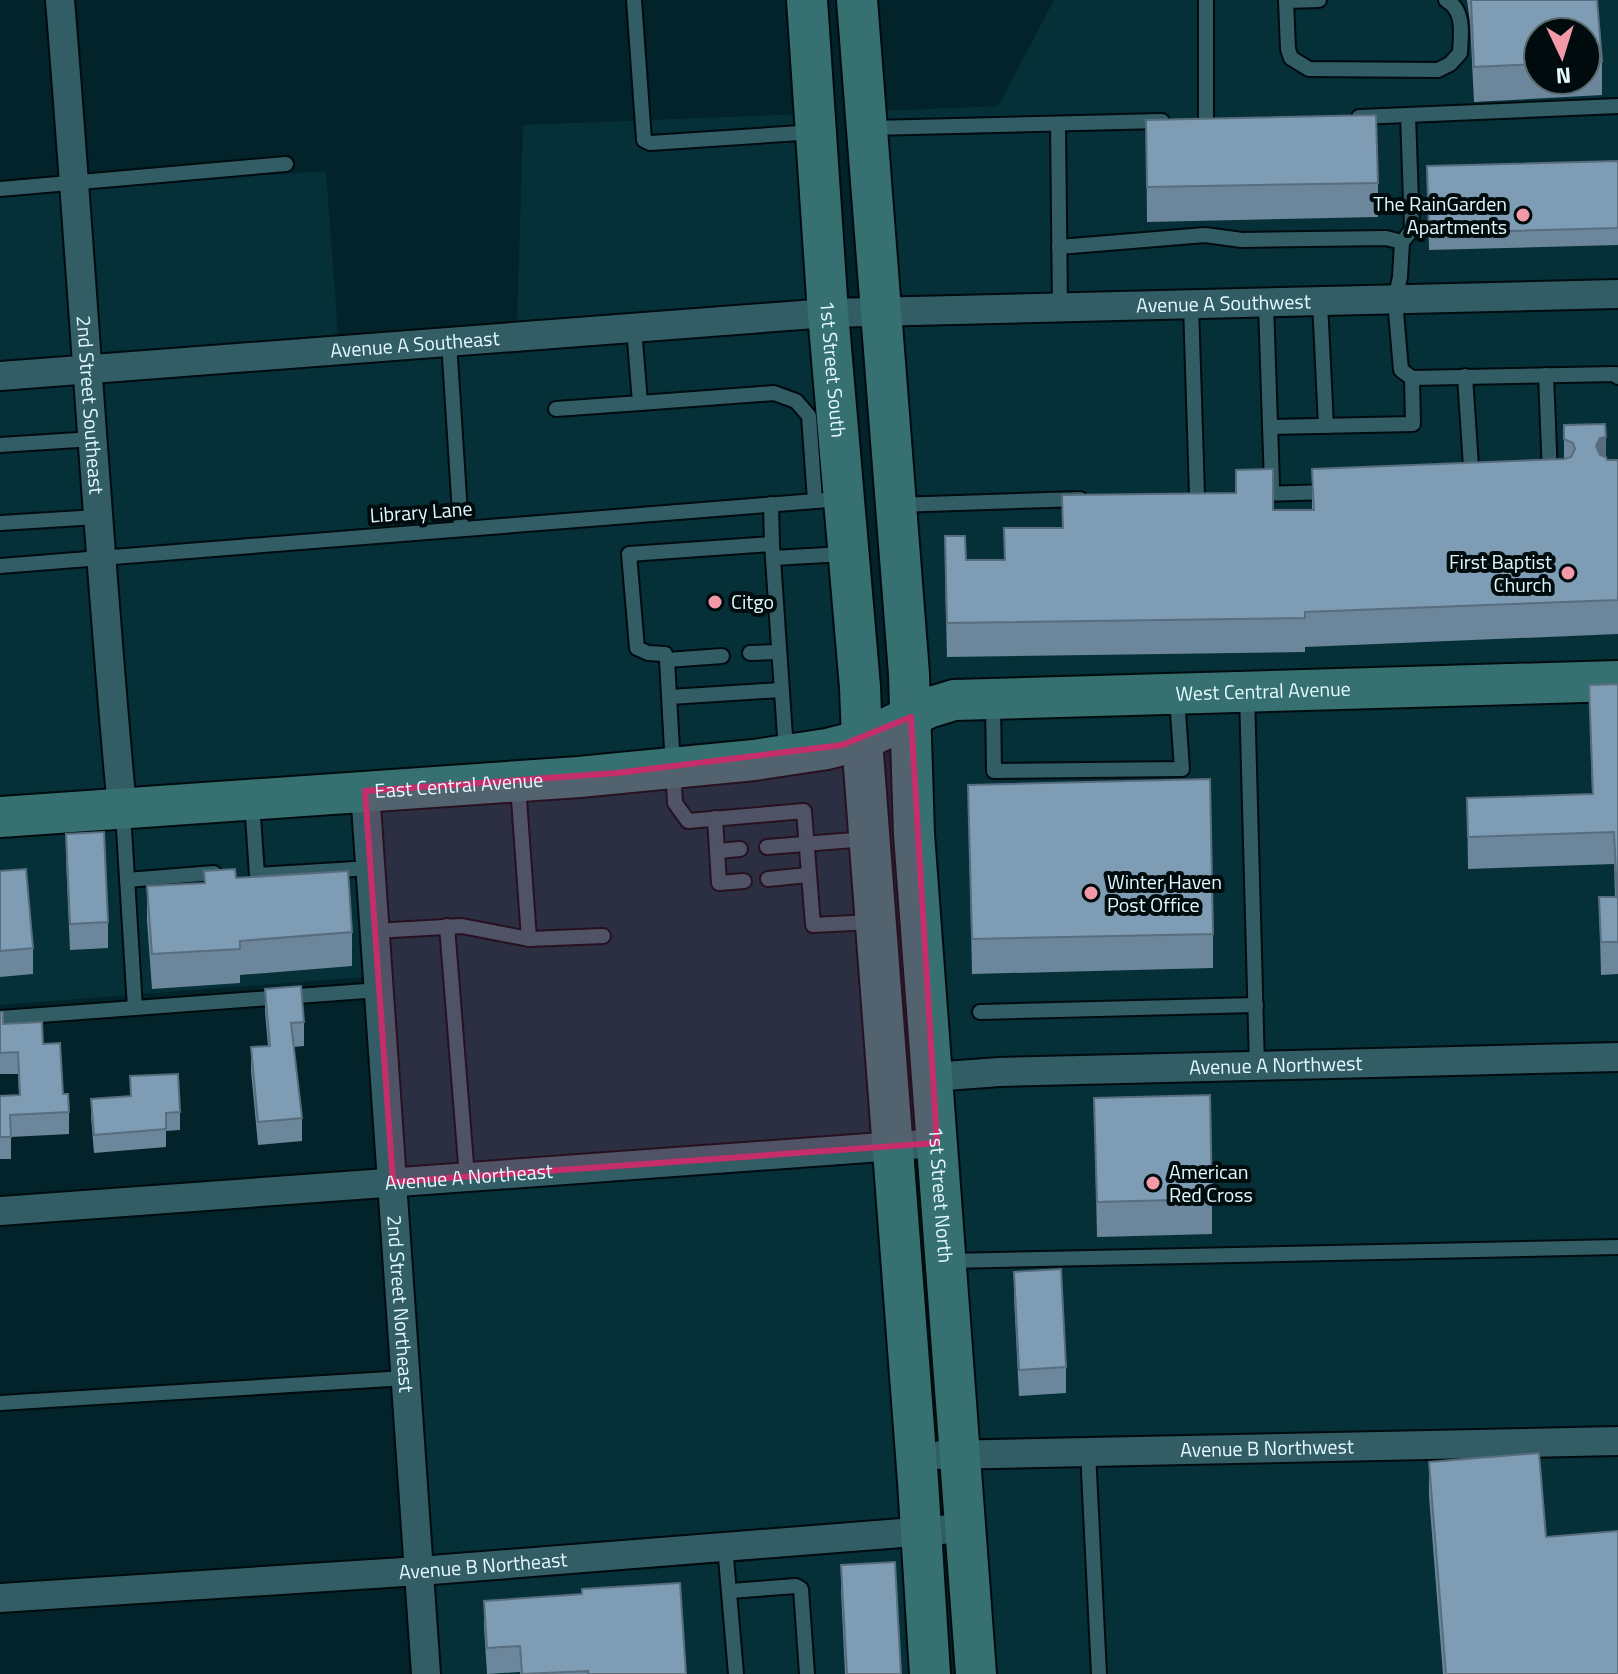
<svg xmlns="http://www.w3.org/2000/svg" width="1618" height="1674" font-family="'Titillium Web',sans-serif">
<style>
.built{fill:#053037;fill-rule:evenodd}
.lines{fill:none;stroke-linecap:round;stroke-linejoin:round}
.service-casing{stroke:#000b0f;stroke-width:18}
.minor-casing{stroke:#000b0f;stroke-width:32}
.secondary-casing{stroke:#000b0f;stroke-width:44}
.service{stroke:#335d65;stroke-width:14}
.minor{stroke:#335d65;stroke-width:28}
.secondary{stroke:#377071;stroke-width:40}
.wall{fill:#6c869b;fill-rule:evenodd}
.shaded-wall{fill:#586d7e}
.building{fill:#7e9cb4;stroke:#586d7e;stroke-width:2}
.marked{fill:#c52e6b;fill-opacity:0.2;stroke:#c52e6b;stroke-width:6;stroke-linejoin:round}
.poi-dot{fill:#f39aa9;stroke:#000b0e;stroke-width:3}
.labels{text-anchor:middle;stroke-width:8;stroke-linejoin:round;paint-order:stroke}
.poi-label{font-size:20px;fill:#e2f9fe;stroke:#000b0e;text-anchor:start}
.street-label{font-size:20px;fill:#e2f9fe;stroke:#000b0e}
</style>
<rect width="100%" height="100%" fill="#022329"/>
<g class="built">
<path d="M1054 0H1618V279L893 298 879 111 998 106ZM1538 32H1586V80H1538Z"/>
<polygon points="801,114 814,299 517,322 523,125"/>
<polygon points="326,171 338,334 344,334 101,353 88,187"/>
<polygon points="61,188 74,355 0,361 0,193"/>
<polygon points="1618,309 1618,666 923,694 895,327"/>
<polygon points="816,329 848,728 753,745 134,793 113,556 103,383"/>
<polygon points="76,385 87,557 108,795 0,802 0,391"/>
<polygon points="1618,696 1618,1043 998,1057 944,1061 924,727 956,714"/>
<polygon points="850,758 879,1132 405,1167 380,805"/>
<polygon points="353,807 365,977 0,1005 0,833"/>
<polygon points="1618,1072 1618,1426 972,1438 946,1091 999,1087"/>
<polygon points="881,1162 907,1518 431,1555 407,1196"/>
<polygon points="1618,1456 1618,1674 988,1674 974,1469"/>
<polygon points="908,1548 916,1674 440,1674 433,1585"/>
</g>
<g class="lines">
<defs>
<g id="service">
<polyline points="634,0 644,140 650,143 815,132"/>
<polyline points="1206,0 1206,120"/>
<path d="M1286 0 1288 49 1291 58 1309 69 1438 70 1450 64 1460 53C1461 34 1465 10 1446 0"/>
<polyline points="1286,1 1319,0"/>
<polyline points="1408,115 1412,230 1402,242 1400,277 1395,300 1401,370 1412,378 1616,374 1618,377"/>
<polyline points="1359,117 1618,106"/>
<polyline points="1058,124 1060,309"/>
<polyline points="871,128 1162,121"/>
<polyline points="0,189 286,164"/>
<polyline points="1059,247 1205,235 1242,240 1386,238 1402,242"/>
<polyline points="1320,302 1326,426"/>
<polyline points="1266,304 1272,485"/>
<polyline points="1191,305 1197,495"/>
<polyline points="449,342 461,529"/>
<polyline points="1546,375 1550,475"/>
<polyline points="1465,376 1472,482"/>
<polyline points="640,403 774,393 796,401 809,416 815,500"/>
<polyline points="556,409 640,403 634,328"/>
<polyline points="1271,427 1413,424 1412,378"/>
<polyline points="0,445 93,439"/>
<polyline points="1257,494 1328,492"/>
<polyline points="771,504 772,544"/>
<polyline points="897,505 1080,499"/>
<polyline points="0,523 97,517"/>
<polyline points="773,558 844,554"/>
<polyline points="0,566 841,499"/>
<polyline points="750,653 779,652"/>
<polyline points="667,660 722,656"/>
<polyline points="1247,694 1257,1066"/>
<polyline points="670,697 781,690"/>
<polyline points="993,700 994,771 1182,769 1177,698"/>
<polyline points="786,751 772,544 629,554 637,648 648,653 665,654 667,660 675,803 688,821 804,811 813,925 873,922"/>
<polyline points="252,802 257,875 371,868"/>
<polyline points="123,813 135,1008"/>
<polyline points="715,818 719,883 744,881"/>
<polyline points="767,847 866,839"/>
<polyline points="718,851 740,849"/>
<polyline points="768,879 808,875"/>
<polyline points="127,880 214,873"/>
<polyline points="447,926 467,1177"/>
<polyline points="375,931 462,926 529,939 518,785"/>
<polyline points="529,939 603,936"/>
<polyline points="980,1012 1256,1005"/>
<polyline points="0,1018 379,990"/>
<polyline points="947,1261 1618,1247"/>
<polyline points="0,1403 406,1378"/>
<polyline points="1088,1452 1099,1674"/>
<polyline points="725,1546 736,1674"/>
<polyline points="730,1591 796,1586 801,1589 807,1674"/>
</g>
<g id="minor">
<path id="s1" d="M60 0C82 269 97 539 122 808"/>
<path id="s2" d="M0 376 828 313 1618 294"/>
<path id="s3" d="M365 791 426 1674"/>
<path id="s4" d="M932 1077 999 1072 1618 1057"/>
<path id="s5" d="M0 1211 937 1143"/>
<path id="s6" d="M941 1455 1618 1441"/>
<path id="s7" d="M0 1598 419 1571 965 1528"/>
</g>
<g id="secondary">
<path id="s8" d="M807 0 828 313 860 687 862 740 918 1481 930 1674"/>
<path id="s9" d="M857 0 909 674 914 834 976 1674"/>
<path id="s10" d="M0 817 579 777 754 760 827 749 862 740 928 708 954 700 1618 681"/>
</g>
</defs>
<use href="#service" class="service-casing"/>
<use href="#minor" class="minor-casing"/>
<use href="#secondary" class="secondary-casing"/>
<use href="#service" class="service"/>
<use href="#minor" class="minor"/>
<use href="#secondary" class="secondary"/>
</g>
<g class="wall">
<path d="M1467 0H1597L1602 61V95L1474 102 1470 22ZM1538 32H1586V80H1538Z"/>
<polygon points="1146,120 1378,183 1378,217 1147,222"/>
<polygon points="1618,161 1618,245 1429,250 1427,166"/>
<polygon points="1564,425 1606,456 1607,460 1618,460 1618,634 1305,647 1305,652 947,657 945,571 966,560 1004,560 1062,528 1062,495 1273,510 1312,510 1312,469 1564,459"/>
<polygon points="1618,684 1618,974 1601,975 1599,897 1615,897 1614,864 1468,869 1467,798 1592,794 1589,685"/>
<polygon points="968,785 1213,934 1213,968 972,974"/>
<polygon points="66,834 108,922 108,948 70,950 66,860"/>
<polygon points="0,871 33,948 33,974 0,977"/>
<polygon points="204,871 236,878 352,932 352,966 240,975 240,983 152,989 147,921 147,886 204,883"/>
<polygon points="265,989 304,1022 304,1046 294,1047 302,1118 302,1141 258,1145 251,1071 251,1047 268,1046 265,1012"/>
<polygon points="0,1012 3,1024 43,1044 69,1112 69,1134 11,1137 11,1159 0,1159 0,1096 19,1095 18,1074 0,1074"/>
<polygon points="130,1076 180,1112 180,1130 166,1131 166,1147 94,1153 91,1117 91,1099 131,1096"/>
<polygon points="1094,1098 1212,1199 1212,1234 1097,1237"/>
<polygon points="1014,1272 1066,1367 1066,1393 1019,1396 1014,1298"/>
<polygon points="1429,1462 1546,1537 1618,1674 1443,1674 1429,1496"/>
<polygon points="841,1565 901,1674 845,1674 841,1591"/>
<polygon points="484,1601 686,1674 520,1674 520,1672 487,1674 484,1627"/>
</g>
<polygon class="shaded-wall" points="1606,437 1606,471 1596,446 1600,438"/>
<g class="building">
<polygon points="1471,0 1597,0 1602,61 1586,62 1586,32 1538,32 1538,64 1474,67"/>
<polygon points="1376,115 1378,183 1147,187 1146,120"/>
<polygon points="1618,161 1618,228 1429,233 1427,166"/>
<polygon points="1605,424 1606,437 1600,438 1596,446 1600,455 1606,457 1607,460 1618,460 1618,600 1305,612 1305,618 947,623 945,536 965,536 966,560 1005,560 1004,528 1063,528 1062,495 1236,493 1236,470 1273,469 1273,510 1314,510 1312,469 1565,459 1571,457 1575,449 1573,443 1564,439 1564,425"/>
<polygon points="1618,684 1618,942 1601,942 1599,897 1617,897 1614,832 1468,837 1467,798 1593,794 1589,685"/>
<polygon points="1210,779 1213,934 972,939 968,785"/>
<polygon points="104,832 108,922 70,924 66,834"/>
<polygon points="26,869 33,948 0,951 0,871"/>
<polygon points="235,869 236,878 348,871 352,932 240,941 240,949 152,954 147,886 205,883 204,871"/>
<polygon points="301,986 304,1022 291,1023 302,1118 258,1122 251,1047 270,1046 265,989"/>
<polygon points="0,1012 3,1012 3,1024 42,1022 43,1044 60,1043 63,1094 68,1094 69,1112 10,1115 11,1137 0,1137 0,1096 20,1095 18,1052 0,1053"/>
<polygon points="178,1074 180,1112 166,1113 166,1129 94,1135 91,1099 131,1096 130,1076"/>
<polygon points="1210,1095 1212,1199 1097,1202 1094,1098"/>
<polygon points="1061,1269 1066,1367 1019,1370 1014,1272"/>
<polygon points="1539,1453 1546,1537 1618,1531 1618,1674 1446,1674 1429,1462"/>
<polygon points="895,1562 901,1674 847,1674 841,1565"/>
<polygon points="680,1583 686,1674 588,1674 588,1671 522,1674 520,1646 487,1648 484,1601 582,1594 582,1589"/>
</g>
<path class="marked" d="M911 717 937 1143 393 1182 365 791 617 773 842 745Z"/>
<g class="poi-dot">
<circle cx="1523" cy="215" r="8"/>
<circle cx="1568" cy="573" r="8"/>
<circle cx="715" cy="602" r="8"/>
<circle cx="1091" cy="893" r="8"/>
<circle cx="1153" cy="1183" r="8"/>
</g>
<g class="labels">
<g class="poi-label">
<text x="1507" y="211" text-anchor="end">The RainGarden<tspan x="1507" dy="23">Apartments</tspan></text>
<text x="1552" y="569" text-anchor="end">First Baptist<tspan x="1552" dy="23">Church</tspan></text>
<text x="731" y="609">Citgo</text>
<text x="1107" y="889">Winter Haven<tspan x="1107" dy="23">Post Office</tspan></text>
<text x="1169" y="1179">American<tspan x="1169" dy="23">Red Cross</tspan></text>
</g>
<g class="street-label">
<text dy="7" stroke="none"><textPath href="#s2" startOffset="1226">Avenue A Southwest</textPath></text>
<text dy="7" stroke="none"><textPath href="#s2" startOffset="416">Avenue A Southeast</textPath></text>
<text dy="7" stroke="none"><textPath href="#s8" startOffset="370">1st Street South</textPath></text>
<text dy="7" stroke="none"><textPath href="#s1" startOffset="406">2nd Street Southeast</textPath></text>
<text transform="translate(421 512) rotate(-4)" y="7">Library Lane</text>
<text dy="7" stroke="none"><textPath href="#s10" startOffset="1276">West Central Avenue</textPath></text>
<text dy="7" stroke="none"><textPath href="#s10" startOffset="460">East Central Avenue</textPath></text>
<text dy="7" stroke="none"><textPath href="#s4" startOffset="344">Avenue A Northwest</textPath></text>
<text dy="7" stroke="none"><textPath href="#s5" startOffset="470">Avenue A Northeast</textPath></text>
<text dy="7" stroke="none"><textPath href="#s9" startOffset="1198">1st Street North</textPath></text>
<text dy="7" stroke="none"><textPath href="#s3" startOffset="514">2nd Street Northeast</textPath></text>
<text dy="7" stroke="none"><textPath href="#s6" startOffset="326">Avenue B Northwest</textPath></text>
<text dy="7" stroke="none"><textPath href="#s7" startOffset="484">Avenue B Northeast</textPath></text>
</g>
</g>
<g transform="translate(1562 56) rotate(176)"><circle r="38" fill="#000b0e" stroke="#5a6a6e" stroke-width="2"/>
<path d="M0-6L14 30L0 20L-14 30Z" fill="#f39aa9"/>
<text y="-12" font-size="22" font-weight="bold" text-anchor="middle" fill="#e2f9fe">N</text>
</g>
</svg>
